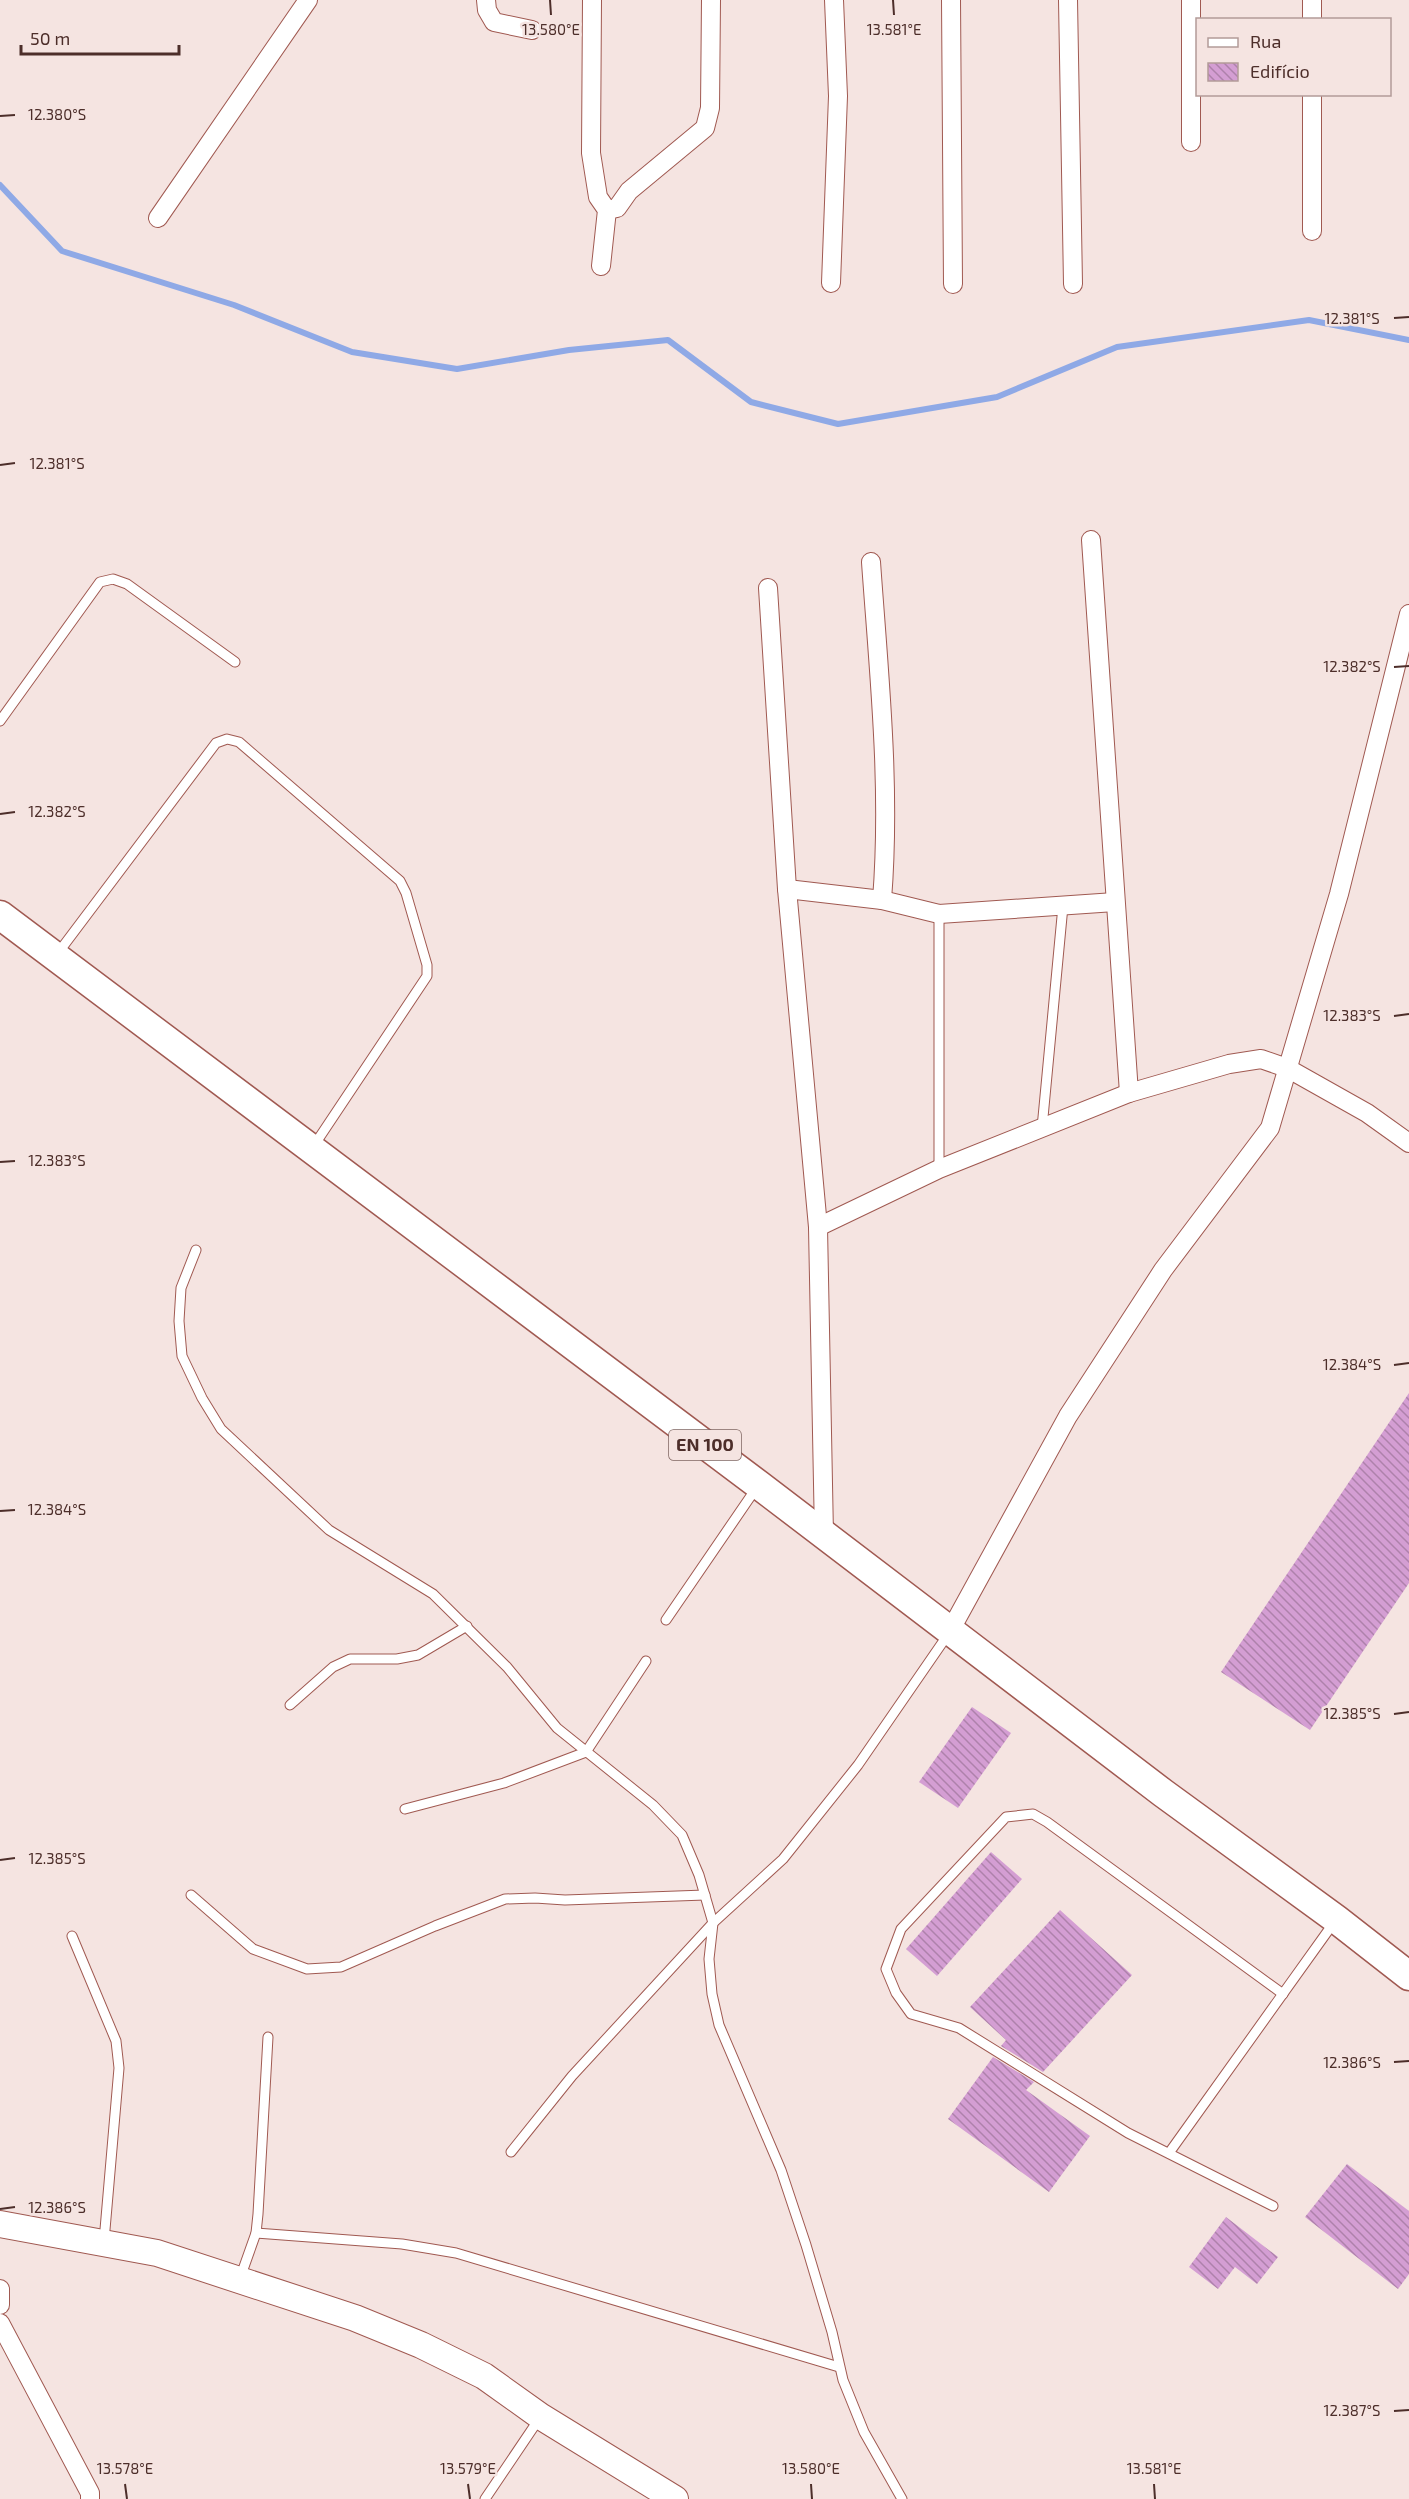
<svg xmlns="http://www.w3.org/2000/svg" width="1409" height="2499" font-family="'Exo 2',sans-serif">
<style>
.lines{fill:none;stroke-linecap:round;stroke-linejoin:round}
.stream{stroke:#8fa9e6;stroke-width:6}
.building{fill:url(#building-back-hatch)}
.lane-casing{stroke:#a05951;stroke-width:11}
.street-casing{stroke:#a05951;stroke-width:20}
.secondary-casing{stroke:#a05951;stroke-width:28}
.primary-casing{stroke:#a05951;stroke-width:31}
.lane{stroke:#fff;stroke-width:9}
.street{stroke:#fff;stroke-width:18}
.secondary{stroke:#fff;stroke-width:26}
.primary{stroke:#fff;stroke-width:28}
.ticks{fill:none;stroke:#4d2e2a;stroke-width:2}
.labels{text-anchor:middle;stroke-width:5;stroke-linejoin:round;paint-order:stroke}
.shield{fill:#f5e4e1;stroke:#7f6561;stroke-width:1.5}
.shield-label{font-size:18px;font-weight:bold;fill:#4d2e2a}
.ticks-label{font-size:15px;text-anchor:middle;fill:#4d2e2a;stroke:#f5e4e1;stroke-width:5;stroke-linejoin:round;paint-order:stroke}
</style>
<defs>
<pattern id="building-back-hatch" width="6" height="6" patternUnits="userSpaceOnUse" patternTransform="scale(1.5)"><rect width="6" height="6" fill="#d49ed3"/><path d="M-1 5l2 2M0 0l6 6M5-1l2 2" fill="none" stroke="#ae81ab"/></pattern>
</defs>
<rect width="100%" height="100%" fill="#f5e4e1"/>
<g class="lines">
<polyline class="stream" points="0,185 62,251 234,305 352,352 457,369 569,350 668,340 751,402 838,424 997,397 1117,347 1309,320 1409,340"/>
</g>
<g class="building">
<polygon points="1409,1393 1409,1583 1310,1730 1221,1672"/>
<polygon points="972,1707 1011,1733 958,1808 919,1782"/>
<polygon points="991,1852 1022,1879 937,1976 906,1949"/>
<polygon points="1060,1910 1132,1975 1043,2072 1001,2046 1006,2040 970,2007"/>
<polygon points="993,2057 1034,2082 1026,2090 1090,2136 1049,2192 948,2119"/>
<polygon points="1347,2164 1409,2211 1409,2274 1398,2289 1305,2217"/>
<polygon points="1226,2217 1278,2257 1257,2284 1235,2267 1218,2289 1189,2267"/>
</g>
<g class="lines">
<defs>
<g id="lane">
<polyline points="0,721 100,582 113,579 127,584 235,662"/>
<polyline points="939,914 939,1169"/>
<polyline points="58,953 216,743 227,739 239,742 400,881 406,893 427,965 427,976 313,1147"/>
<polyline points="1042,1128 1063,906"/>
<polyline points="196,1250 181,1288 179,1321 182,1356 202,1398 221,1429 329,1530 433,1594 507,1667 557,1728 653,1805 682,1835 699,1875 713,1923 709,1959 712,1994 719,2025 781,2170 806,2245 832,2332 843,2380 864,2432 902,2499"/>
<polyline points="666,1620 757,1487"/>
<polyline points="290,1705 333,1667 350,1659 397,1659 418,1655 467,1626"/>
<polyline points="405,1809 504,1783 586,1752 646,1661"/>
<polyline points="191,1895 253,1949 307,1969 341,1967 435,1926 505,1899 535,1898 565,1900 705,1895"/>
<polyline points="72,1936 116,2041 119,2068 104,2241"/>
<polyline points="511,2152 572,2076 713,1923 783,1859 858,1765 949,1633"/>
<polyline points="1169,2153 1335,1921"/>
<polyline points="1273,2206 1128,2133 959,2028 911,2014 896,1993 886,1969 901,1929 1006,1817 1033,1814 1047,1822 1283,1994"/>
<polyline points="256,2233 402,2244 456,2253 839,2367"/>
<polyline points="240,2278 256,2233 258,2214 268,2037"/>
<polyline points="485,2499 539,2419"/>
</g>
<g id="street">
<polyline points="486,0 487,10 494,22 532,30"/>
<polyline points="592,0 591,153 598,197 607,210 601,266"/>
<polyline points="951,0 953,284"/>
<polyline points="1068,0 1073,284"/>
<polyline points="1191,0 1191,142"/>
<polyline points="1312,0 1312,20"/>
<polyline points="1312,94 1312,231"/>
<polyline points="607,210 617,208 629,191 705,128 710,108 711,0"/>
<polyline points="158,218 308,0"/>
<polyline points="831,283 838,96 834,0"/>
<polyline points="1091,540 1129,1093"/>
<path d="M871 562C879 675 891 787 882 900"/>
<polyline points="768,588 787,889 818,1227 824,1535"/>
<polyline points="787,889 882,900 939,914 1115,902"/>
<polyline points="818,1227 939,1169 1129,1093 1229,1064 1261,1059 1287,1068 1367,1113 1409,1143"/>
<polyline points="950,1631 1068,1416 1163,1270 1270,1128 1339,894 1409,614"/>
<polyline points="0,2289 0,2305"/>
<polyline points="0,2323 90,2493 90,2499"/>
</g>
<polyline id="secondary" points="0,2224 157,2253 355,2318 421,2345 484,2376 540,2416 675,2499"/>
<polyline id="primary" points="0,915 759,1485 1163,1793 1336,1919 1409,1976"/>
</defs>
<use href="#lane" class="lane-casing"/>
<use href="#street" class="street-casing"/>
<use href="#secondary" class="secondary-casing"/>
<use href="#primary" class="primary-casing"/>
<use href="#lane" class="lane"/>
<use href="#street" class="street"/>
<use href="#secondary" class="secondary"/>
<use href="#primary" class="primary"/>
</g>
<path class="ticks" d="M550 0 551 15M893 0 894 15M0 116 15 115M1394 318 1409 317M0 465 15 463M1394 667 1409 666M0 814 15 812M1394 1016 1409 1014M0 1162 15 1161M1394 1365 1409 1363M0 1511 15 1510M1394 1714 1409 1712M0 1860 15 1858M1394 2062 1409 2061M0 2209 15 2207M1394 2411 1409 2410M125 2484 127 2499M468 2484 470 2499M811 2484 812 2499M1154 2484 1155 2499"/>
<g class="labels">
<rect class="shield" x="669" y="1430" width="72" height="30" rx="4.5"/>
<g class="shield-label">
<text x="705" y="1451">EN 100</text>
</g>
</g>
<g class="ticks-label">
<text x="551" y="35">13.580°E</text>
<text x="894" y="35">13.581°E</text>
<text x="57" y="120">12.380°S</text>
<text x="1352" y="324">12.381°S</text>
<text x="57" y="469">12.381°S</text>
<text x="1352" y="672">12.382°S</text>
<text x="57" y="817">12.382°S</text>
<text x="1352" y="1021">12.383°S</text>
<text x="57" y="1166">12.383°S</text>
<text x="1352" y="1370">12.384°S</text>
<text x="57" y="1515">12.384°S</text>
<text x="1352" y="1719">12.385°S</text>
<text x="57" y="1864">12.385°S</text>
<text x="1352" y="2068">12.386°S</text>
<text x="57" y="2213">12.386°S</text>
<text x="1352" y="2416">12.387°S</text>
<text x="125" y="2474">13.578°E</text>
<text x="468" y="2474">13.579°E</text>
<text x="811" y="2474">13.580°E</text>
<text x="1154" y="2474">13.581°E</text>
</g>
<rect x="1196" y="18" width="195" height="78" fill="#f5e4e1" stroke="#b29b98" stroke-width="1.5"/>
<rect x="1208" y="38" width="30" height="9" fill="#ffffff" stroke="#b29b98" stroke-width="1.5"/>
<text x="1250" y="48" font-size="18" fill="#4d2e2a">Rua</text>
<rect x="1208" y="63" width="30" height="18" fill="url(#building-back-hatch)" stroke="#b29b98" stroke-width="1.5"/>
<text x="1250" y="78" font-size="18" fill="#4d2e2a">Edifício</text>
<path d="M21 45v9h158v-9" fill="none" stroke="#4d2e2a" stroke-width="3"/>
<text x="30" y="45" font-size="18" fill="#4d2e2a" stroke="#f5e4e1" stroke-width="4.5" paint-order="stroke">50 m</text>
</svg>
